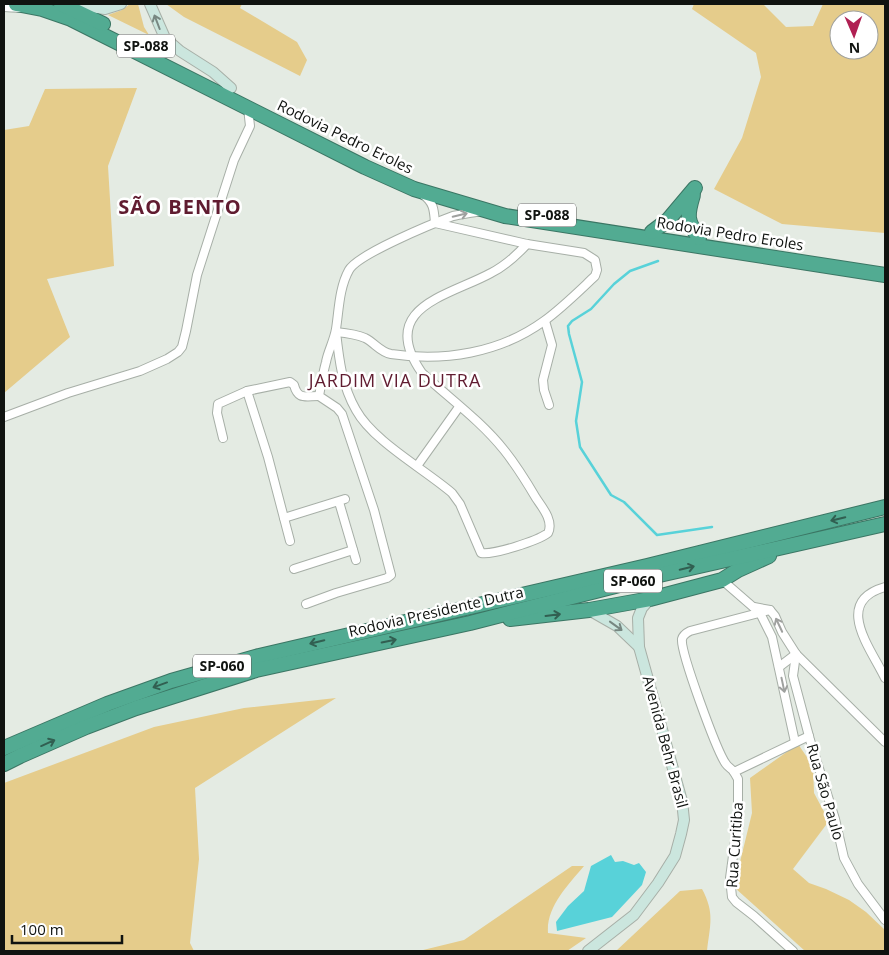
<svg xmlns="http://www.w3.org/2000/svg" width="889" height="955" font-family="'Open Sans',sans-serif">
<style>
.green{fill:#e5cc8b;fill-rule:evenodd}
.water{fill:#58d2d9}
.lines{fill:none;stroke-linecap:round;stroke-linejoin:round}
.stream{stroke:#58d2d9;stroke-width:2.5}
.street-casing{stroke:#a7afa7;stroke-width:10}
.secondary-casing{stroke:#a7afa7;stroke-width:12}
.highway-casing{stroke:#3b7664;stroke-width:16}
.street{stroke:#fff;stroke-width:8}
.secondary{stroke:#cbe6de;stroke-width:10}
.highway{stroke:#52ab92;stroke-width:14}
.oneway{stroke:#778781}
.oneway2{stroke:#9fa19f}
.oneway3{stroke:#315f51}
.labels{text-anchor:middle;stroke-width:5;stroke-linejoin:round;paint-order:stroke}
.shield{fill:#fff;stroke:#585a58;stroke-width:1}
.shield-label{font-size:14px;font-weight:bold;fill:#101310}
.street-label{font-size:15px;fill:#101310;stroke:#fff}
.quarter-label{font-size:18px;letter-spacing:1px;fill:#601c30;stroke:#fff}
.district-label{font-size:20px;font-weight:bold;letter-spacing:1px;fill:#601c30;stroke:#fff}
</style>
<rect width="100%" height="100%" fill="#e4ebe3"/>
<g class="green">
<polygon points="130,4 138,4 144,27 149,35 108,15 122,10"/>
<polygon points="166,4 242,4 240,8 297,42 307,60 300,76 184,17"/>
<path d="M694 4H763L786 27 813 26 823 4H885V233L782 224 714 189 742 138 761 77 756 53 692 9ZM839 20H869V50H839Z"/>
<polygon points="137,88 108,166 114,266 47,279 70,337 4,393 4,130 29,126 45,89"/>
<polygon points="336,698 195,788 199,859 190,943 194,951 4,951 4,783 154,727 244,708"/>
<polygon points="798,744 813,766 814,793 829,821 793,869 809,883 826,889 849,900 866,912 885,930 885,951 805,951 735,888 738,870 752,813 750,778"/>
<path d="M572 866H584C568 885 546 907 548 933L586 938 567 951H419L464 940Z"/>
<path d="M702 889C715 913 710 925 707 951H616L680 891Z"/>
</g>
<polygon class="water" points="611,855 615,862 623,861 634,865 639,863 646,872 642,885 612,917 557,931 556,922 568,906 584,891 591,866"/>
<g class="lines">
<polyline class="stream" points="658,261 630,271 614,284 591,309 572,321 568,326 569,334 582,382 576,421 580,447 611,495 624,502 657,535 712,527"/>
<defs>
<g id="street">
<polyline points="4,7 19,8"/>
<path d="M423 195C434 202 434 211 435 223"/>
<polyline points="545,321 552,345 543,380 544,390 549,405"/>
<path d="M336 332C339 359 342 386 356 410 373 441 424 469 452 493L460 504 481 553C494 555 537 541 548 533 554 521 542 507 536 498 526 481 516 465 504 450 481 421 449 398 422 373 376 307 449 296 491 273 505 266 516 256 527 244"/>
<path d="M336 332C346 333 356 334 365 338 375 343 380 352 391 354 444 362 500 353 544 321 562 308 579 291 595 276L597 270 595 260 584 253 527 244 435 223"/>
<polyline points="247,391 268,457 290,541"/>
<polyline points="4,417 68,393 140,371 167,359 178,352 182,347 186,331 197,275 234,160 250,126 248,108"/>
<path d="M223 438 217 413 218 404 247 391 290 382 294 385C298 400 305 396 319 396"/>
<polyline points="417,466 459,407"/>
<polyline points="339,502 356,560"/>
<polyline points="284,518 345,499"/>
<polyline points="294,569 353,550"/>
<polyline points="722,580 760,613 772,637 795,742"/>
<path d="M885 587C833 602 870 647 885 678"/>
<path d="M306 604 336 593 387 578 391 575 374 510 342 414 337 408 319 396C321 385 323 373 326 362 328 351 334 341 336 329 339 310 339 288 349 270 358 254 434 223 453 216 462 214 471 213 480 211"/>
<polyline points="754,607 770,610 775,616 782,632 796,654 885,742"/>
<path d="M770 610 690 631C686 633 683 635 682 639 680 651 717 752 726 764 728 767 732 769 734 772L809 736"/>
<polyline points="796,654 793,676 810,740 835,819 844,858 858,884 885,920"/>
<polyline points="779,667 796,654"/>
<polyline points="734,772 738,779 738,819 730,878 732,897 736,902 754,916 793,951"/>
</g>
<g id="secondary">
<polyline points="68,4 105,9 121,4"/>
<polyline points="150,4 165,38 180,51 213,72 231,88"/>
<polyline points="589,610 617,626 639,647"/>
<polyline points="588,951 634,915 658,883 675,856 681,834 684,820 682,801 639,647 638,618 642,608 650,599"/>
</g>
<g id="highway">
<polyline points="16,4 42,9 71,19 365,167 414,189 505,216 885,275"/>
<polyline points="61,4 103,24"/>
<path d="M693 195C687 215 686 220 699 238"/>
<polyline points="652,232 668,220 695,188"/>
<polyline points="510,619 589,610 650,599 722,580 738,570 769,556"/>
<polyline points="4,748 107,704 171,681 259,656 647,566 885,507"/>
<polyline points="4,764 20,756 86,727 136,708 256,670 470,623 655,576 885,524"/>
</g>
</defs>
<use href="#street" class="street-casing"/>
<use href="#secondary" class="secondary-casing"/>
<use href="#highway" class="highway-casing"/>
<use href="#street" class="street"/>
<use href="#secondary" class="secondary"/>
<use href="#highway" class="highway"/>
</g>
<defs><path id="oneway-shaft" d="M-6 0H5M1.5-3L5.5 0L1.5 3" fill="none" stroke-width="1.6" stroke-linecap="round" stroke-linejoin="round" transform="scale(1.25)"/></defs>
<g class="oneway">
<use href="#oneway-shaft" transform="translate(157 22) rotate(-111)"/>
<use href="#oneway-shaft" transform="translate(616 626) rotate(36)"/>
</g>
<g class="oneway2">
<use href="#oneway-shaft" transform="translate(460 215) rotate(-13)"/>
<use href="#oneway-shaft" transform="translate(779 625) rotate(-115)"/>
<use href="#oneway-shaft" transform="translate(783 685) rotate(78)"/>
</g>
<g class="oneway3">
<use href="#oneway-shaft" transform="translate(838 519) rotate(166)"/>
<use href="#oneway-shaft" transform="translate(687 568) rotate(-13)"/>
<use href="#oneway-shaft" transform="translate(553 615) rotate(-7)"/>
<use href="#oneway-shaft" transform="translate(389 641) rotate(-12)"/>
<use href="#oneway-shaft" transform="translate(317 642) rotate(167)"/>
<use href="#oneway-shaft" transform="translate(160 685) rotate(160)"/>
<use href="#oneway-shaft" transform="translate(48 743) rotate(-24)"/>
</g>
<g class="labels">
<g class="shield">
<rect x="117" y="34.5" width="58" height="23" rx="4"/>
<rect x="518" y="203.5" width="58" height="23" rx="4"/>
<rect x="604" y="569.5" width="58" height="23" rx="4"/>
<rect x="193" y="654.5" width="58" height="23" rx="4"/>
</g>
<g class="shield-label">
<text x="146" y="51">SP-088</text>
<text x="547" y="220">SP-088</text>
<text x="633" y="586">SP-060</text>
<text x="222" y="671">SP-060</text>
</g>
<g class="street-label">
<text transform="translate(345 137) rotate(26)" y="5">Rodovia Pedro Eroles</text>
<text transform="translate(730 234) rotate(9)" y="5">Rodovia Pedro Eroles</text>
<text transform="translate(436 612) rotate(-13)" y="5">Rodovia Presidente Dutra</text>
<text transform="translate(665 742) rotate(75)" y="5">Avenida Behr Brasil</text>
<text transform="translate(825 792) rotate(74)" y="5">Rua São Paulo</text>
<text transform="translate(735 845) rotate(-86)" y="5">Rua Curitiba</text>
</g>
<g class="quarter-label">
<text x="395" y="387">JARDIM VIA DUTRA</text>
</g>
<g class="district-label">
<text x="180" y="214">SÃO BENTO</text>
</g>
</g>
<rect width="889" height="955" fill="none" stroke="#101310" stroke-width="10"/>
<g transform="translate(854 35) rotate(178)"><circle r="24" fill="#ffffff" stroke="#9fa19f"/>
<path d="M0-4L9 19L0 12L-9 19Z" fill="#b02053"/>
<text y="-8" font-size="14" font-weight="bold" text-anchor="middle" fill="#101310">N</text>
</g>
<path d="M12 935v8h110v-8" fill="none" stroke="#101310" stroke-width="2.5"/>
<text x="20" y="935" font-size="15" fill="#101310" stroke="#ffffff" stroke-width="4" paint-order="stroke">100 m</text>
</svg>
